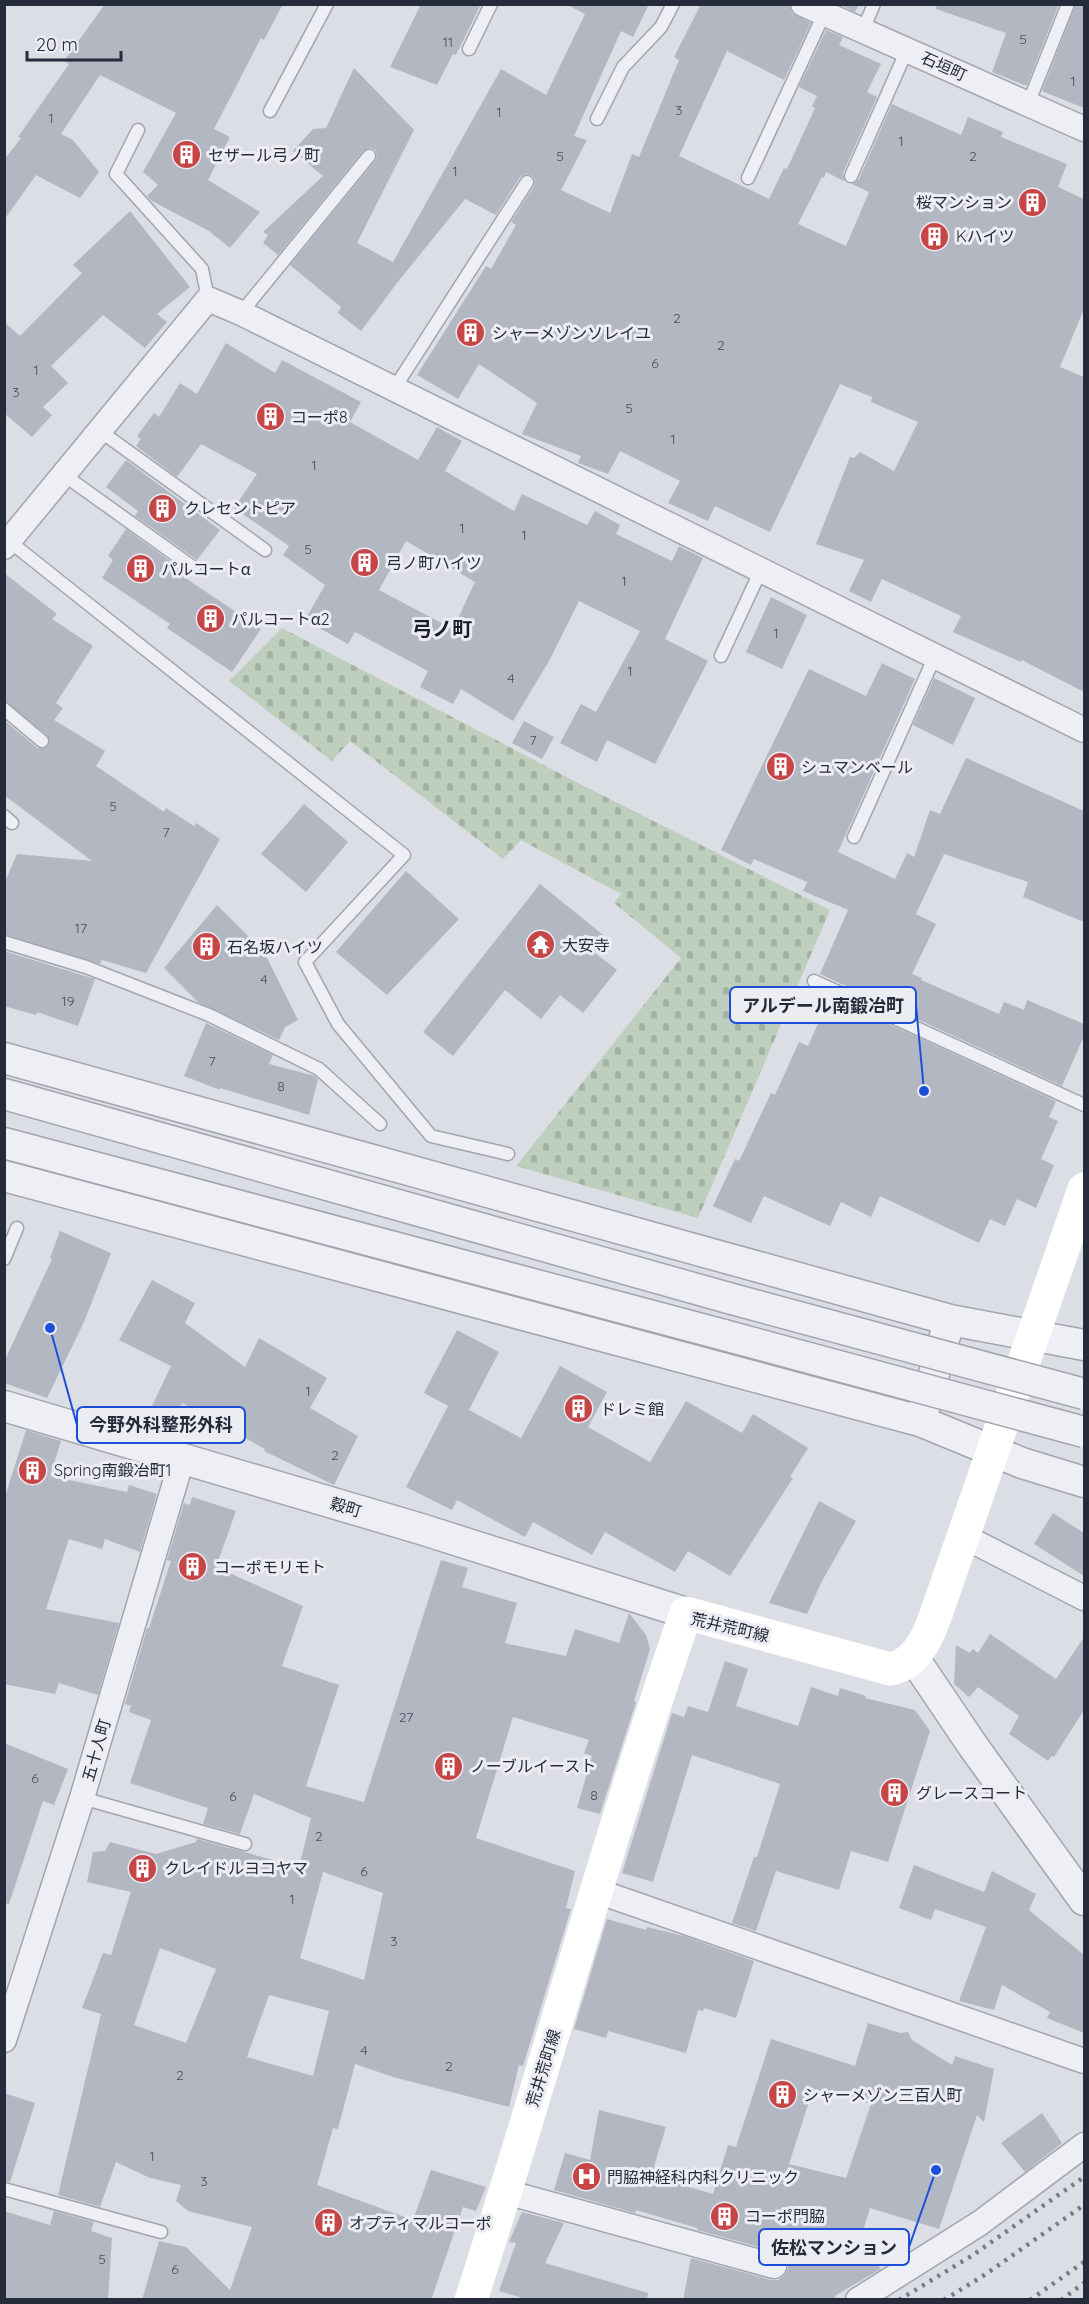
<svg xmlns="http://www.w3.org/2000/svg" width="1089" height="2304" font-family="Quicksand,'Noto Sans JP',sans-serif">
<style>
.cemetery{fill:url(#cemetery-stones)}
.building{fill:#b3b7c2;fill-rule:evenodd}
.lines{fill:none;stroke-linecap:round;stroke-linejoin:round}
.service-casing{stroke:#a2a5af;stroke-width:15}
.minor-casing{stroke:#a2a5af;stroke-width:27}
.tertiary-casing{stroke:#a2a5af;stroke-width:33}
.service{stroke:#eeeff4;stroke-width:12}
.minor{stroke:#eeeff4;stroke-width:24}
.tertiary{stroke:#eeeff4;stroke-width:30}
.secondary{stroke:#fff;stroke-width:33}
.rail{stroke:#767c8e;stroke-width:4.5;stroke-dasharray:3 6;stroke-linecap:butt}
.tertiary-bridge-casing{stroke:#a2a5af;stroke-width:33;stroke-linecap:butt}
.tertiary-bridge{stroke:#eeeff4;stroke-width:30}
.labels{text-anchor:middle;stroke-width:6;stroke-linejoin:round;paint-order:stroke}
.number-label{font-size:14px;fill:#494e5d}
.street-label{font-size:16px;fill:#262b3b;stroke:#ebedf3}
.poi-label{font-size:16px;fill:#262b3b;stroke:#ebedf3;text-anchor:start}
.quarter-label{font-size:20px;font-weight:bold;fill:#191d2b;stroke:#ebedf3}
.leader{fill:none;stroke:#1d4ed8;stroke-width:2}
.callout-dot{fill:#1d4ed8;stroke:#ebedf3;stroke-width:2}
.callout{fill:#ebedf3;stroke:#1d4ed8;stroke-width:2}
.callout-label{font-size:18px;text-anchor:middle;font-weight:bold;fill:#262b3b}
</style>
<defs>
<pattern id="cemetery-stones" width="16" height="16" patternUnits="userSpaceOnUse" patternTransform="scale(1.5)"><rect width="16" height="16" fill="#bfcfbd"/><path d="M2 7V4a2 2 0 0 1 4 0v3zM10 15v-3a2 2 0 0 1 4 0v3z" fill="#a4b2a3"/></pattern>
</defs>
<rect width="100%" height="100%" fill="#dcdee5"/>
<polygon class="cemetery" points="282,628 582,785 830,910 698,1218 516,1166 681,958 614,903 621,894 521,840 503,859 350,741 332,761 229,681"/>
<g class="building">
<polygon points="105,4 283,4 264,40 261,38 214,129 230,137 208,180 260,212 230,248 209,231 152,201 147,196 158,185 143,172 176,113 100,75 61,134 73,140 99,172 80,198 36,175 4,220 4,160 21,138 18,137 69,64 64,61"/>
<polygon points="421,4 481,4 456,55 453,54 437,85 390,67"/>
<polygon points="566,4 649,4 633,37 621,31 574,136 587,140 561,190 610,213 632,154 639,157 679,60 674,57 701,4 789,4 792,13 811,23 784,80 727,51 679,156 769,199 784,168 787,169 815,108 812,106 817,96 799,87 826,30 843,37 839,45 881,64 867,92 877,97 843,173 844,181 826,172 824,178 822,177 798,224 846,246 869,192 852,184 859,179 892,104 961,135 968,117 1003,132 1001,137 1067,164 1058,187 1084,199 1084,309 1060,367 1084,377 1084,692 1022,660 1021,662 953,632 961,616 882,579 871,602 849,591 864,560 816,544 850,457 854,458 860,452 894,471 918,422 871,402 872,397 840,384 770,532 715,506 708,521 668,503 680,481 620,451 608,474 578,463 581,456 522,434 537,403 479,364 458,399 417,375 486,266 491,269 516,225 511,222 534,186 535,179 531,175 527,174 520,177 496,215 465,199 397,283 361,331 338,313 341,307 290,265 375,161 377,157 375,150 370,148 363,151 278,255 263,243 268,235 263,232 323,176 293,151 313,129 326,128 354,68 414,130 357,243 393,262 501,69 546,95 585,14"/>
<polygon points="839,4 859,4 855,12"/>
<polygon points="937,4 1059,4 1027,85 1024,85 992,72 1006,33 936,9"/>
<polygon points="1076,4 1084,4 1084,108 1042,91"/>
<polygon points="130,211 190,287 157,314 167,322 145,348 103,315 51,366 68,383 43,407 52,415 32,437 4,413 4,322 20,336 82,273 73,265"/>
<path d="M226 343 275 373 282 360 361 402 350 422 418 460 437 427 462 441 445 471 514 511 522 494 587 525 595 511 620 525 616 534 672 561 679 546 703 558 665 639 708 661 655 764 607 740 597 762 560 743 581 704 596 712 640 631 579 601 549 661 513 721 461 689 453 704 420 687 428 671 355 632 348 644 305 620 325 585 283 555 289 546 234 508 257 474 201 444 177 477 136 446 141 439 137 436 154 413 159 417 180 383 197 394ZM406 541 475 582 453 629 379 590Z"/>
<polygon points="126,460 220,530 197,560 135,516 138,511 106,487"/>
<polygon points="126,529 188,574 185,577 190,581 261,629 232,672 167,628 170,624 102,578 113,560 108,556"/>
<polygon points="4,573 57,614 52,619 93,646 56,703 63,708 54,720 105,751 96,766 164,812 166,808 194,826 196,823 220,839 146,973 102,960 100,964 4,934 4,884 17,854 92,861 4,795 4,720 37,748 45,748 50,742 47,735 4,701"/>
<polygon points="771,597 807,615 782,669 746,652"/>
<polygon points="882,663 915,679 838,852 895,879 907,853 914,857 930,810 940,814 966,758 1084,811 1084,922 1023,897 1028,882 944,854 916,914 936,924 912,974 922,978 921,980 999,1014 1004,1002 1024,1010 1027,1000 1084,1024 1084,1036 1062,1086 820,974 848,910 803,891 807,882 754,859 751,865 721,850 809,669 866,696"/>
<polygon points="934,678 975,698 953,745 913,725"/>
<polygon points="524,721 554,737 542,759 512,743"/>
<polygon points="304,804 348,842 306,892 261,854"/>
<polygon points="406,871 459,919 387,995 336,952"/>
<polygon points="540,884 607,938 595,953 617,970 583,1013 560,995 541,1019 505,990 453,1056 423,1032"/>
<polygon points="217,905 264,952 298,1020 285,1027 279,1040 198,1002 164,968"/>
<polygon points="4,951 95,979 78,1026 37,1012 36,1015 4,1006"/>
<polygon points="830,997 1056,1101 1049,1117 1058,1121 1041,1159 1054,1165 1036,1208 1017,1199 1005,1226 990,1219 979,1243 880,1196 871,1217 841,1202 830,1226 764,1196 751,1223 713,1206 735,1159 739,1161 771,1093 775,1095 799,1042 808,1046"/>
<polygon points="206,1023 273,1055 269,1064 315,1076 318,1079 309,1115 220,1088 220,1090 184,1076"/>
<polygon points="60,1231 111,1253 84,1322 47,1398 4,1383 4,1362 52,1259 50,1258"/>
<polygon points="152,1280 195,1303 185,1323 245,1367 259,1338 327,1378 310,1408 358,1436 334,1485 264,1451 265,1449 182,1403 168,1434 142,1427 171,1366 119,1340"/>
<polygon points="457,1330 499,1352 469,1410 521,1438 560,1366 607,1392 588,1427 650,1462 686,1401 742,1433 753,1414 808,1448 790,1477 793,1478 730,1576 688,1551 675,1572 605,1532 592,1555 533,1522 525,1537 457,1500 452,1510 406,1487 448,1406 424,1393"/>
<polygon points="26,1430 61,1441 50,1476 127,1492 129,1485 157,1494 140,1552 105,1539 102,1549 69,1539 46,1609 119,1623 98,1695 59,1683 55,1694 4,1684 4,1500"/>
<path d="M192 1497 236 1511 216 1567 303 1606 282 1666 339 1685 306 1786 364 1802 441 1560 468 1568 462 1587 517 1603 505 1643 566 1656 575 1629 619 1643 629 1613 646 1635 650 1649 634 1701 636 1702 600 1814 577 1808 592 1756 584 1753 589 1740 513 1717 476 1838 575 1871 566 1908 571 1909 523 2066 519 2065 509 2107 393 2077 355 2064 338 2129 333 2128 317 2185 413 2220 431 2170 486 2187 476 2211 463 2207 431 2300H142L159 2241 186 2247 230 2290 252 2227 188 2211 176 2201 181 2185 150 2178 116 2162 100 2207 58 2195 101 2014 82 2008 103 1953 111 1955 131 1892 87 1882 93 1852 105 1851 110 1842 156 1854 196 1842 197 1839 299 1867 311 1818 254 1794 240 1834 203 1824 208 1808 130 1783 151 1720 129 1712 131 1706 125 1704 147 1628H149L171 1561 167 1560 184 1503 190 1505ZM323 1872 383 1893 364 1980 300 1958ZM160 1948 216 1969 186 2043 134 2025ZM269 1995 329 2011 313 2076 247 2057Z"/>
<polygon points="819,1501 856,1521 821,1583 807,1614 769,1603"/>
<polygon points="1053,1513 1084,1533 1084,1576 1034,1544"/>
<polygon points="990,1634 1056,1679 1084,1637 1084,1710 1054,1757 1052,1756 1048,1761 1009,1734 1019,1716 978,1687 969,1697 954,1684 956,1645 970,1653 973,1649 978,1653"/>
<polygon points="725,1661 748,1669 736,1706 798,1726 811,1687 838,1696 840,1688 866,1696 865,1698 915,1710 930,1731 888,1862 851,1851 839,1890 776,1871 756,1931 732,1923 754,1857 757,1857 780,1784 692,1755 653,1882 622,1873 672,1713 684,1717 688,1706 708,1712"/>
<polygon points="4,1743 68,1769 54,1805 43,1801 9,1904 4,1903"/>
<polygon points="914,1865 984,1892 992,1871 1036,1894 1029,1910 1084,1955 1084,2033 1047,2018 1050,2012 1002,1985 994,2010 959,2001 986,1927 935,1909 931,1920 899,1908"/>
<polygon points="607,1919 646,1930 647,1927 684,1936 754,1961 736,2018 704,2008 703,2011 698,2010 686,2053 608,2031 606,2038 574,2029"/>
<path d="M868 2023 900 2033 908 2032 912 2040 952 2065 955 2056 994 2069 984 2122 977 2115 939 2229 870 2208 859 2244 881 2269 836 2295 834 2300H683L691 2258 771 2280H778L784 2276 788 2269V2262L784 2256 778 2252 697 2230V2228L636 2210 635 2213 554 2190 565 2153 590 2160 599 2110 666 2127 651 2176 713 2194 728 2145 736 2147 771 2039 855 2066ZM813 2089 871 2104 846 2178 789 2164Z"/>
<polygon points="4,2093 35,2103 10,2182 4,2181"/>
<polygon points="1042,2113 1062,2143 1025,2172 1001,2143"/>
<polygon points="4,2211 50,2225 54,2211 94,2222 91,2231 112,2238 108,2300 4,2300"/>
<polygon points="522,2212 564,2223 545,2263 648,2293 647,2300 529,2300 499,2291 516,2243 509,2242"/>
</g>
<g class="lines">
<defs>
<g id="service">
<polyline points="863,30 874,4"/>
<polyline points="469,49 491,4"/>
<polyline points="1028,104 1068,4"/>
<polyline points="270,111 327,4"/>
<polyline points="597,119 623,67 661,27 673,4"/>
<polyline points="138,130 116,174 202,269 208,299"/>
<polyline points="851,176 907,50"/>
<polyline points="748,178 824,14"/>
<polyline points="241,313 369,156"/>
<polyline points="394,389 527,182"/>
<polyline points="100,431 265,550"/>
<polyline points="64,475 194,568"/>
<polyline points="9,541 404,855 305,962 338,1024 431,1136 508,1154"/>
<polyline points="721,656 761,570"/>
<polyline points="4,709 42,741"/>
<polyline points="4,816 12,823"/>
<polyline points="854,837 935,656"/>
<polyline points="4,942 86,967 209,1015 319,1069 380,1124"/>
<polyline points="814,981 1084,1105"/>
<polyline points="4,1259 17,1228"/>
<polyline points="82,1798 245,1844"/>
<polyline points="4,2189 161,2232"/>
</g>
<g id="minor">
<polyline points="803,4 1084,129"/>
<polyline points="4,547 208,299 241,313 1084,730"/>
<polyline points="963,1536 1084,1598"/>
<polyline points="597,1891 1084,2061"/>
<polyline points="4,2040 82,1798 182,1459"/>
<polyline points="506,2192 774,2266"/>
<polyline points="858,2300 980,2223 1084,2145"/>
</g>
<g id="tertiary">
<polyline points="4,1058 950,1320 1084,1345"/>
<polyline points="4,1094 732,1299"/>
<polyline points="4,1143 724,1335"/>
<polyline points="4,1176 920,1421 1022,1463 1084,1482"/>
<polyline points="4,1406 421,1529 686,1613"/>
<polyline points="922,1415 947,1329"/>
<polyline points="913,1657 973,1746 1084,1900"/>
</g>
</defs>
<use href="#service" class="service-casing"/>
<use href="#minor" class="minor-casing"/>
<use href="#tertiary" class="tertiary-casing"/>
<use href="#service" class="service"/>
<use href="#minor" class="minor"/>
<use href="#tertiary" class="tertiary"/>
<path class="secondary" d="M471 2300C545 2072 607 1839 686 1613L890 1669C914 1665 926 1641 934 1620L1084 1189"/>
<g class="rail">
<polyline points="899,2300 973,2255 1084,2177"/>
<polyline points="944,2300 986,2274 1084,2205"/>
<polyline points="1030,2300 1084,2262"/>
<polyline points="1061,2300 1084,2283"/>
</g>
<defs>
<g id="tertiary-bridge">
<polyline points="732,1299 1084,1394"/>
<polyline points="724,1335 1084,1432"/>
</g>
</defs>
<use href="#tertiary-bridge" class="tertiary-bridge-casing"/>
<use href="#tertiary-bridge" class="tertiary-bridge"/>
</g>
<defs>
<symbol id="building-disc" viewBox="-11 -11 22 22"><circle r="9.5" fill="#c64547" stroke="#ebedf3"/><path d="M-4-6H4V6H1V3H-1V6H-4ZM-2.5-4.3h1.7v1.8h-1.7ZM.8-4.3h1.7v1.8H.8ZM-2.5-1h1.7V.8h-1.7ZM.8-1h1.7V.8H.8Z" fill="#fff"/></symbol>
<symbol id="temple-disc" viewBox="-11 -11 22 22"><circle r="9.5" fill="#c64547" stroke="#ebedf3"/><path d="M0-6L5-2H3V0L6.5 2.5H4V6H1.5V3h-3V6H-4V2.5H-6.5L-3 0V-2H-5Z" fill="#fff"/></symbol>
<symbol id="hospital-disc" viewBox="-11 -11 22 22"><circle r="9.5" fill="#c64547" stroke="#ebedf3"/><path d="M-5-5h3v3.5h4V-5h3V5h-3V1.5h-4V5h-3Z" fill="#fff"/></symbol>
</defs>
<g fill-rule="evenodd">
<use href="#building-disc" x="170" y="138" width="33" height="33"/>
<use href="#building-disc" x="1016" y="186" width="33" height="33"/>
<use href="#building-disc" x="918" y="220" width="33" height="33"/>
<use href="#building-disc" x="454" y="316" width="33" height="33"/>
<use href="#building-disc" x="254" y="400" width="33" height="33"/>
<use href="#building-disc" x="146" y="492" width="33" height="33"/>
<use href="#building-disc" x="348" y="546" width="33" height="33"/>
<use href="#building-disc" x="124" y="552" width="33" height="33"/>
<use href="#building-disc" x="194" y="602" width="33" height="33"/>
<use href="#building-disc" x="764" y="750" width="33" height="33"/>
<use href="#temple-disc" x="524" y="928" width="33" height="33"/>
<use href="#building-disc" x="190" y="930" width="33" height="33"/>
<use href="#building-disc" x="562" y="1392" width="33" height="33"/>
<use href="#building-disc" x="16" y="1454" width="33" height="33"/>
<use href="#building-disc" x="176" y="1550" width="33" height="33"/>
<use href="#building-disc" x="432" y="1750" width="33" height="33"/>
<use href="#building-disc" x="878" y="1776" width="33" height="33"/>
<use href="#building-disc" x="126" y="1852" width="33" height="33"/>
<use href="#building-disc" x="766" y="2078" width="33" height="33"/>
<use href="#hospital-disc" x="570" y="2160" width="33" height="33"/>
<use href="#building-disc" x="708" y="2200" width="33" height="33"/>
<use href="#building-disc" x="312" y="2206" width="33" height="33"/>
</g>
<g class="labels">
<g class="number-label">
<text x="1023" y="44">5</text>
<text x="448" y="47">11</text>
<text x="1073" y="86">1</text>
<text x="679" y="115">3</text>
<text x="499" y="117">1</text>
<text x="51" y="123">1</text>
<text x="901" y="146">1</text>
<text x="560" y="161">5</text>
<text x="973" y="161">2</text>
<text x="455" y="176">1</text>
<text x="677" y="323">2</text>
<text x="721" y="350">2</text>
<text x="655" y="368">6</text>
<text x="36" y="375">1</text>
<text x="16" y="397">3</text>
<text x="629" y="413">5</text>
<text x="673" y="444">1</text>
<text x="314" y="470">1</text>
<text x="462" y="533">1</text>
<text x="524" y="540">1</text>
<text x="308" y="554">5</text>
<text x="624" y="586">1</text>
<text x="776" y="638">1</text>
<text x="630" y="676">1</text>
<text x="511" y="683">4</text>
<text x="533" y="745">7</text>
<text x="113" y="811">5</text>
<text x="166" y="837">7</text>
<text x="81" y="933">17</text>
<text x="264" y="984">4</text>
<text x="68" y="1006">19</text>
<text x="212" y="1066">7</text>
<text x="281" y="1091">8</text>
<text x="308" y="1396">1</text>
<text x="335" y="1460">2</text>
<text x="406" y="1722">27</text>
<text x="35" y="1783">6</text>
<text x="594" y="1800">8</text>
<text x="233" y="1801">6</text>
<text x="319" y="1841">2</text>
<text x="364" y="1876">6</text>
<text x="292" y="1904">1</text>
<text x="394" y="1946">3</text>
<text x="364" y="2055">4</text>
<text x="449" y="2071">2</text>
<text x="180" y="2080">2</text>
<text x="152" y="2161">1</text>
<text x="204" y="2186">3</text>
<text x="102" y="2264">5</text>
<text x="175" y="2274">6</text>
</g>
<g class="street-label">
<text transform="translate(944 66) rotate(24)" y="6">石垣町</text>
<text transform="translate(346 1507) rotate(16)" y="6">穀町</text>
<text transform="translate(730 1627) rotate(13)" y="6">荒井荒町線</text>
<text transform="translate(96 1750) rotate(-74)" y="6">五十人町</text>
<text transform="translate(543 2068) rotate(-73)" y="6">荒井荒町線</text>
</g>
<g class="poi-label">
<text x="208" y="161">セザール弓ノ町</text>
<text x="1012" y="208" text-anchor="end">桜マンション</text>
<text x="956" y="242">Kハイツ</text>
<text x="492" y="339">シャーメゾンソレイユ</text>
<text x="291" y="423">コーポ8</text>
<text x="184" y="514">クレセントピア</text>
<text x="386" y="569">弓ノ町ハイツ</text>
<text x="161" y="575">パルコートα</text>
<text x="231" y="625">パルコートα2</text>
<text x="801" y="773">シュマンベール</text>
<text x="562" y="951">大安寺</text>
<text x="227" y="953">石名坂ハイツ</text>
<text x="600" y="1415">ドレミ館</text>
<text x="54" y="1476">Spring南鍛冶町1</text>
<text x="214" y="1573">コーポモリモト</text>
<text x="470" y="1772">ノーブルイースト</text>
<text x="916" y="1799">グレースコート</text>
<text x="164" y="1874">クレイドルヨコヤマ</text>
<text x="803" y="2101">シャーメゾン三百人町</text>
<text x="607" y="2183">門脇神経科内科クリニック</text>
<text x="745" y="2222">コーポ門脇</text>
<text x="349" y="2229">オプティマルコーポ</text>
</g>
<g class="quarter-label">
<text x="442" y="636">弓ノ町</text>
</g>
</g>
<path class="leader" d="M924 1091L916 1005M50 1328L77 1425M936 2170L909 2247"/>
<g class="callout-dot">
<circle cx="924" cy="1091" r="6"/>
<circle cx="50" cy="1328" r="6"/>
<circle cx="936" cy="2170" r="6"/>
</g>
<g class="callout">
<rect x="730" y="987" width="186" height="36" rx="6"/>
<rect x="77" y="1407" width="168" height="36" rx="6"/>
<rect x="759" y="2229" width="150" height="36" rx="6"/>
</g>
<g class="callout-label">
<text x="823" y="1012">アルデール南鍛冶町</text>
<text x="161" y="1431">今野外科整形外科</text>
<text x="834" y="2254">佐松マンション</text>
</g>
<rect width="1089" height="2304" fill="none" stroke="#262b3b" stroke-width="12"/>
<path d="M27 51v9h94v-9" fill="none" stroke="#262b3b" stroke-width="3"/>
<text x="36" y="51" font-size="18" fill="#262b3b" stroke="#ebedf3" stroke-width="4.5" paint-order="stroke">20 m</text>
</svg>
